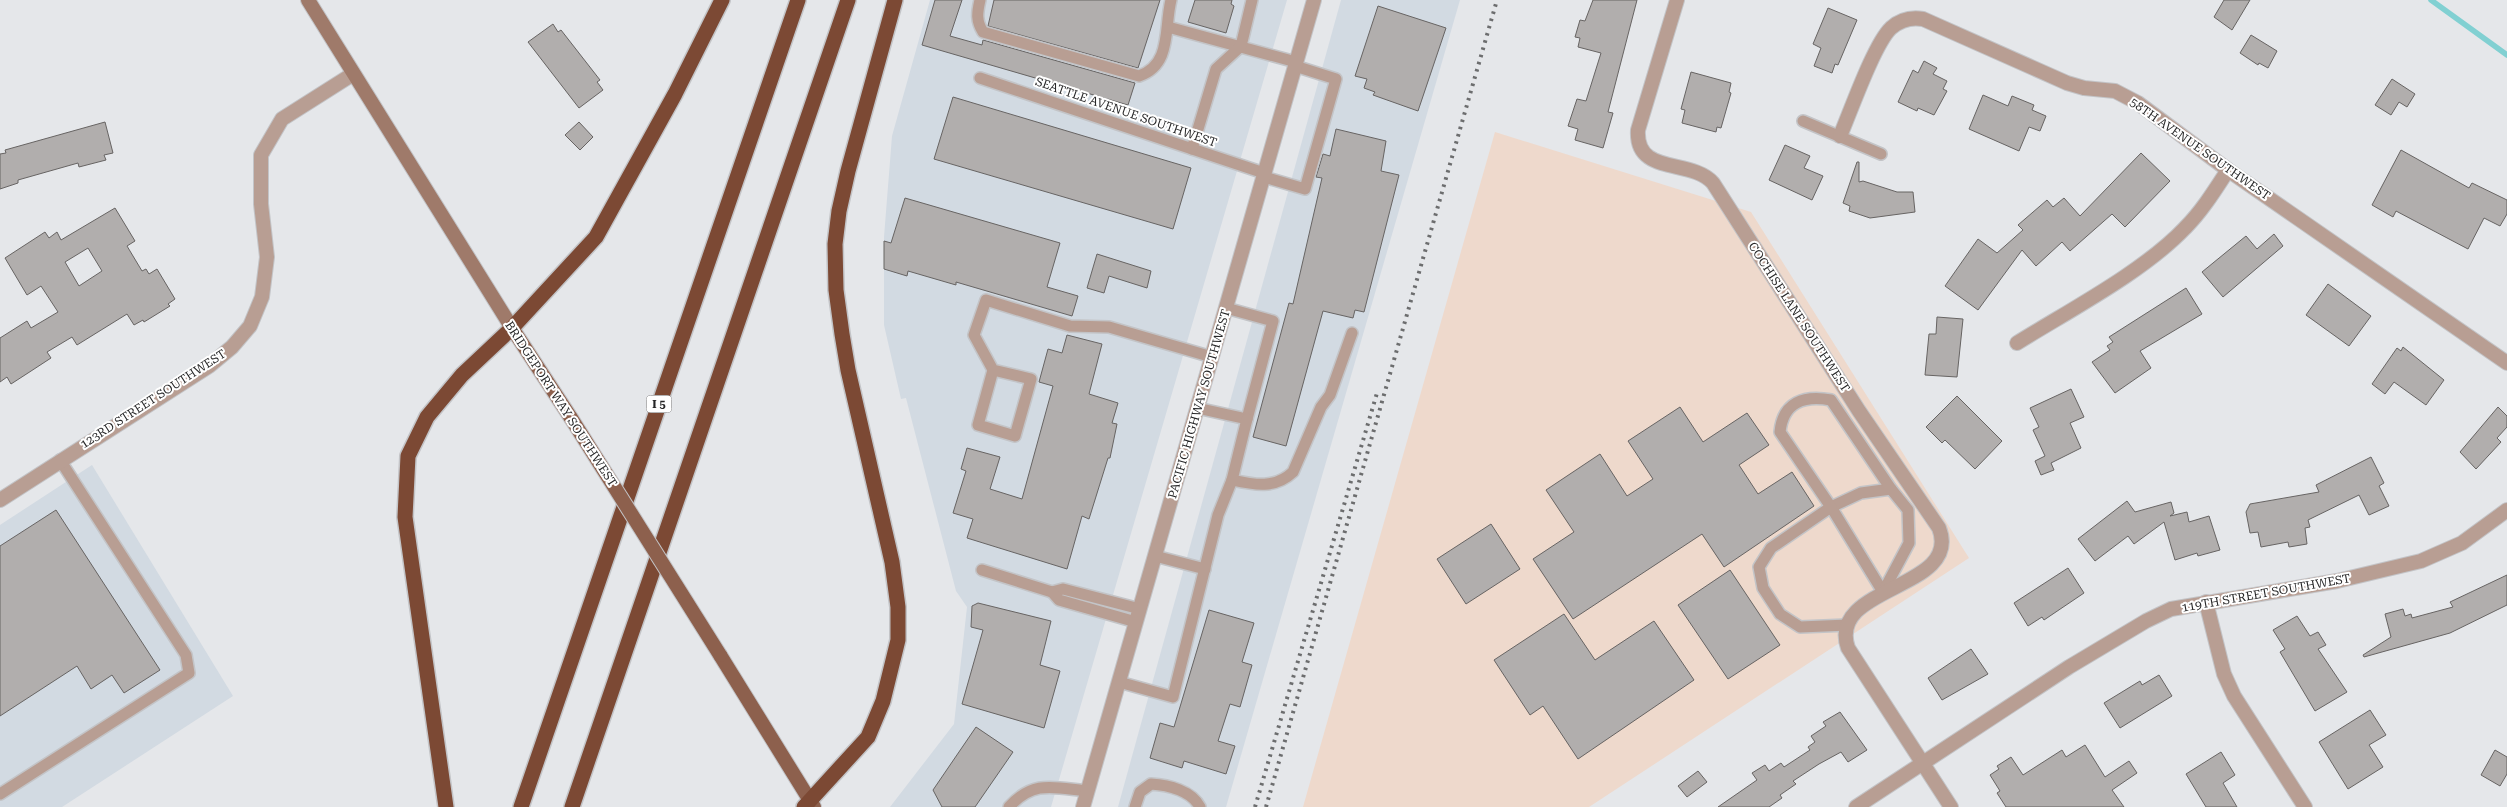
<svg xmlns="http://www.w3.org/2000/svg" width="2507" height="807" font-family="'Roboto Serif',serif">
<style>
.built{fill:#d2dae2}
.education{fill:#eed9cc}
.lines{fill:none;stroke-linecap:round;stroke-linejoin:round}
.stream{stroke:#81d0d2;stroke-width:5.5}
.building{fill:#b1aead;stroke:#676463;fill-rule:evenodd}
.service-casing{stroke:#c3c4c7;stroke-width:14}
.minor-casing{stroke:#c3c4c7;stroke-width:16}
.tertiary-casing{stroke:#c3c4c7;stroke-width:16}
.secondary-casing{stroke:#c3c4c7;stroke-width:16}
.primary-casing{stroke:#c3c4c7;stroke-width:16}
.motorway-casing{stroke:#c3c4c7;stroke-width:18}
.service{stroke:#b89e93;stroke-width:11}
.minor{stroke:#b89e93;stroke-width:14}
.tertiary{stroke:#b89e93;stroke-width:14}
.secondary{stroke:#9f7a6a;stroke-width:14}
.primary{stroke:#8d604d;stroke-width:14}
.motorway{stroke:#7c4934;stroke-width:15}
.rail{stroke:#6c6d6e;stroke-width:4;stroke-dasharray:2.5 5;stroke-linecap:butt}
.primary-bridge-casing{stroke:#c3c4c7;stroke-width:16;stroke-linecap:butt}
.primary-bridge{stroke:#8d604d;stroke-width:14}
.labels{text-anchor:middle;stroke-width:4;stroke-linejoin:round;paint-order:stroke}
.shield{fill:#fff;stroke:#676768;stroke-width:1}
.shield-label{font-size:11px;font-weight:bold;fill:#262627}
.street-label{font-size:12px;fill:#262627;stroke:#fff}
</style>
<rect width="100%" height="100%" fill="#e5e7ea"/>
<g class="built">
<polygon points="930,0 1287,0 1051,807 890,807 954,724 967,607 956,591 906,398 901,399 884,325 884,237 892,136"/>
<polygon points="1341,0 1460,0 1226,807 1118,807"/>
<polygon points="92,465 233,696 62,807 0,807 0,525"/>
</g>
<polygon class="education" points="1495,132 1751,212 1969,558 1589,807 1303,807"/>
<g class="lines">
<polyline class="stream" points="2431,0 2507,55"/>
</g>
<g class="building">
<polygon points="935,0 962,0 950,36 982,45 983,40 1135,83 1128,105 922,45"/>
<polygon points="994,0 1160,0 1138,68 988,26"/>
<polygon points="1195,0 1232,0 1231,4 1234,6 1226,33 1188,22"/>
<polygon points="1593,0 1637,0 1608,112 1613,113 1603,148 1575,140 1578,129 1568,126 1577,99 1586,101 1601,53 1578,47 1580,38 1575,37 1580,20 1585,21"/>
<polygon points="2224,0 2250,0 2232,30 2214,17"/>
<polygon points="1378,6 1446,28 1418,111 1373,95 1375,92 1364,88 1367,79 1355,76"/>
<polygon points="1828,8 1857,20 1838,65 1835,64 1832,73 1814,66 1821,48 1813,44"/>
<polygon points="553,24 558,32 561,30 600,80 597,82 603,90 579,108 528,42"/>
<polygon points="2251,35 2277,51 2268,68 2259,63 2258,65 2240,53"/>
<polygon points="1924,61 1937,68 1933,74 1947,81 1943,89 1947,91 1934,115 1918,108 1917,111 1898,102 1913,70 1918,73"/>
<polygon points="1691,72 1731,83 1729,92 1731,93 1721,128 1717,127 1716,132 1682,123 1685,110 1681,109"/>
<polygon points="2392,79 2415,94 2407,107 2399,102 2391,115 2375,105"/>
<polygon points="1983,95 2008,106 2012,96 2034,105 2032,110 2046,116 2040,131 2029,127 2019,151 1969,129"/>
<polygon points="953,97 1191,168 1173,229 934,159"/>
<polygon points="105,122 113,153 104,155 106,160 79,167 78,163 18,180 18,183 0,189 0,154 6,153 5,150"/>
<polygon points="579,122 593,137 580,150 565,135"/>
<polygon points="1336,129 1386,141 1381,171 1399,175 1364,312 1355,310 1353,318 1323,311 1286,446 1253,437 1289,303 1293,304 1322,178 1316,177 1323,154 1330,156"/>
<polygon points="1785,145 1810,156 1804,168 1823,176 1812,200 1769,180"/>
<polygon points="2401,150 2469,188 2472,183 2507,200 2507,214 2500,226 2484,218 2468,249 2396,211 2393,217 2372,205"/>
<polygon points="2141,153 2170,181 2125,227 2112,214 2070,251 2062,242 2036,266 2022,250 1978,310 1945,286 1978,239 1997,253 2023,230 2018,225 2047,200 2053,207 2064,198 2080,216"/>
<polygon points="1857,162 1859,162 1859,182 1863,181 1897,192 1913,192 1915,212 1870,218 1849,211 1850,206 1843,203"/>
<polygon points="905,198 1060,243 1047,287 1078,296 1072,316 956,282 956,285 908,271 907,276 884,269 884,241 891,243"/>
<path d="M115 208 135 241 127 246 142 271 146 269 149 274 157 269 175 299 168 304 170 306 144 322 143 320 134 325 127 314 77 345 72 337 47 352 51 358 28 373 11 384 7 377 0 382V338L27 321 31 328 58 312 41 286 27 295 5 258 45 232 49 238 57 232 61 240ZM88 248 102 271 79 286 65 262Z"/>
<polygon points="2274,234 2283,246 2223,297 2202,272 2246,236 2257,249"/>
<polygon points="1097,254 1151,271 1147,288 1109,276 1104,293 1087,288"/>
<polygon points="2328,284 2371,316 2349,346 2306,315"/>
<polygon points="2186,288 2202,314 2140,351 2151,368 2115,393 2092,362 2110,350 2107,346 2113,342 2109,337"/>
<polygon points="1937,317 1963,319 1957,377 1925,375 1929,334 1936,334"/>
<polygon points="1067,335 1102,344 1089,394 1118,403 1112,423 1117,424 1110,458 1108,458 1089,519 1082,516 1067,569 967,538 973,519 953,513 966,471 961,469 967,448 1000,457 990,489 1022,499 1053,386 1039,382 1048,349 1062,353"/>
<polygon points="2403,347 2444,380 2426,405 2394,382 2385,394 2372,384 2397,348 2401,351"/>
<polygon points="2071,389 2084,417 2070,423 2081,448 2051,463 2054,470 2041,475 2035,461 2045,456 2033,430 2039,427 2030,408"/>
<polygon points="1957,396 2002,441 1975,469 1945,440 1942,443 1926,427"/>
<polygon points="1680,407 1703,442 1747,413 1769,445 1739,465 1758,494 1792,472 1814,506 1724,567 1702,534 1573,619 1533,559 1574,532 1546,490 1600,454 1627,496 1653,479 1628,441"/>
<polygon points="2498,407 2507,416 2507,427 2497,438 2501,442 2476,469 2460,452"/>
<polygon points="2371,457 2384,483 2379,486 2389,506 2369,515 2359,495 2308,520 2310,527 2305,528 2307,544 2289,547 2288,542 2261,547 2258,532 2250,533 2246,512 2250,504 2319,492 2316,485"/>
<polygon points="2127,501 2135,512 2171,502 2174,513 2170,516 2187,512 2189,522 2209,516 2220,550 2198,556 2197,553 2175,560 2164,522 2134,544 2128,536 2095,561 2078,539"/>
<polygon points="56,510 160,670 124,693 112,675 91,689 77,666 0,716 0,546"/>
<polygon points="1491,524 1520,569 1466,604 1437,559"/>
<polygon points="2068,568 2084,593 2044,620 2042,617 2028,626 2014,603"/>
<polygon points="1730,570 1780,645 1728,679 1678,605"/>
<polygon points="2507,575 2507,605 2450,633 2364,657 2363,655 2391,637 2385,614 2403,609 2405,616 2411,614 2412,618 2453,607 2450,602"/>
<polygon points="978,603 1051,621 1040,665 1060,671 1044,728 962,704 983,630 971,627 972,606"/>
<polygon points="1209,610 1254,623 1242,662 1252,665 1240,707 1230,704 1218,741 1235,746 1226,774 1184,761 1182,768 1150,758 1160,723 1174,727"/>
<polygon points="1564,614 1595,660 1654,621 1694,680 1578,759 1543,706 1530,715 1494,660"/>
<polygon points="2297,616 2310,636 2318,632 2326,645 2318,649 2347,692 2315,711 2280,652 2285,649 2273,630"/>
<polygon points="1971,649 1988,674 1942,700 1928,678"/>
<polygon points="2159,675 2172,696 2120,728 2104,703 2140,681 2142,685"/>
<polygon points="2370,710 2386,735 2369,745 2383,767 2348,789 2319,742"/>
<polygon points="1840,712 1867,750 1848,762 1841,752 1819,764 1793,781 1796,784 1780,795 1782,798 1769,807 1718,807 1757,780 1752,773 1765,765 1769,771 1781,763 1784,767 1810,750 1808,747 1815,742 1811,736 1826,726 1823,722"/>
<polygon points="976,727 1013,752 975,807 942,807 933,790"/>
<polygon points="2085,745 2105,777 2129,761 2137,773 2112,790 2124,807 2006,807 1997,793 2000,791 1990,775 1999,769 1997,766 2011,757 2023,775 2062,750 2066,757"/>
<polygon points="2495,750 2507,757 2507,774 2500,786 2481,775"/>
<polygon points="2221,752 2235,775 2223,783 2237,807 2206,807 2186,774"/>
<polygon points="1698,771 1707,782 1687,797 1678,786"/>
</g>
<g class="lines">
<defs>
<g id="service">
<path d="M980 0C977 13 976 21 983 32L1139 76C1172 65 1164 28 1171 0"/>
<polyline points="1168,27 1296,62"/>
<polyline points="980,78 1264,173"/>
<polyline points="1803,121 1881,154"/>
<polyline points="1192,149 1216,69 1241,46 1252,0"/>
<polyline points="1264,177 1305,189 1336,79 1295,66"/>
<polyline points="993,370 1031,379 1015,436 978,425 993,370 974,335 986,300 1070,326 1109,327 1212,357"/>
<polyline points="1197,408 1247,419 1273,321 1226,308"/>
<path d="M1232 480C1255 485 1275 489 1293 472L1321 407 1330 395 1352 333"/>
<polyline points="1155,556 1205,569"/>
<polyline points="982,570 1052,592 1063,589 1140,609"/>
<polyline points="1052,592 1059,600 1136,622"/>
<polyline points="1883,592 1831,507 1861,493 1891,489"/>
<path d="M1848 625 1800 627 1780 614 1763 588 1759 567 1771 548 1831 507 1780 432C1783 402 1804 395 1831 400L1891 489 1908 510 1909 543 1883 592"/>
<polyline points="1119,682 1173,697 1218,515 1232,480 1247,419"/>
<polyline points="0,794 189,673 186,655 60,460"/>
<path d="M1009 807C1034 779 1055 788 1088 791"/>
<path d="M1135 807 1140 792 1151 784C1169 785 1192 791 1200 807"/>
</g>
<g id="minor">
<path d="M1677 0 1638 130C1635 176 1691 158 1713 183L1859 411 1939 528C1963 590 1826 585 1848 648L1951 807"/>
<path d="M1840 136C1850 113 1874 44 1891 28 1900 20 1911 17 1923 19L2067 83 2084 88 2115 91 2138 103 2228 170 2507 363"/>
<path d="M2017 343C2070 310 2143 272 2185 228 2202 211 2215 190 2228 170"/>
<polyline points="0,500 209,366 232,347 250,326 262,297 267,257 261,204 261,155 282,119 353,74"/>
<polyline points="2206,602 2224,674 2234,696 2305,807"/>
<polyline points="1856,807 2069,667 2146,621 2171,609 2337,581 2421,561 2462,543 2507,510"/>
</g>
<polyline id="tertiary" points="1083,807 1314,0"/>
<polyline id="secondary" points="308,0 512,328"/>
<g id="primary">
<polyline points="512,328 571,418"/>
<polyline points="720,655 814,807"/>
</g>
<g id="motorway">
<polyline points="446,807 405,517 408,456 427,417 462,375 512,328 596,237 675,94 722,0"/>
<polyline points="521,807 798,0"/>
<polyline points="572,807 848,0"/>
<polyline points="804,807 868,737 883,701 898,640 898,607 892,562 848,370 842,334 836,290 835,244 839,211 848,171 895,0"/>
</g>
</defs>
<use href="#service" class="service-casing"/>
<use href="#minor" class="minor-casing"/>
<use href="#tertiary" class="tertiary-casing"/>
<use href="#secondary" class="secondary-casing"/>
<use href="#primary" class="primary-casing"/>
<use href="#motorway" class="motorway-casing"/>
<use href="#service" class="service"/>
<use href="#minor" class="minor"/>
<use href="#tertiary" class="tertiary"/>
<use href="#secondary" class="secondary"/>
<use href="#primary" class="primary"/>
<use href="#motorway" class="motorway"/>
<g class="rail">
<polyline points="1255,807 1377,393"/>
<polyline points="1266,807 1497,0"/>
</g>
<defs>
<polyline id="primary-bridge" points="571,418 720,655"/>
</defs>
<use href="#primary-bridge" class="primary-bridge-casing"/>
<use href="#primary-bridge" class="primary-bridge"/>
</g>
<g class="labels">
<rect class="shield" x="646.5" y="395.5" width="25" height="17" rx="4"/>
<g class="shield-label">
<text x="659" y="408">I 5</text>
</g>
<g class="street-label">
<text transform="translate(1126 112) rotate(19)" y="4">SEATTLE AVENUE SOUTHWEST</text>
<text transform="translate(2200 149) rotate(35)" y="4">58TH AVENUE SOUTHWEST</text>
<text transform="translate(1799 317) rotate(57)" y="4">COCHISE LANE SOUTHWEST</text>
<text transform="translate(153 399) rotate(-33)" y="4">123RD STREET SOUTHWEST</text>
<text transform="translate(561 404) rotate(57)" y="4">BRIDGEPORT WAY SOUTHWEST</text>
<text transform="translate(1199 404) rotate(-74)" y="4">PACIFIC HIGHWAY SOUTHWEST</text>
<text transform="translate(2266 593) rotate(-10)" y="4">119TH STREET SOUTHWEST</text>
</g>
</g>
</svg>
